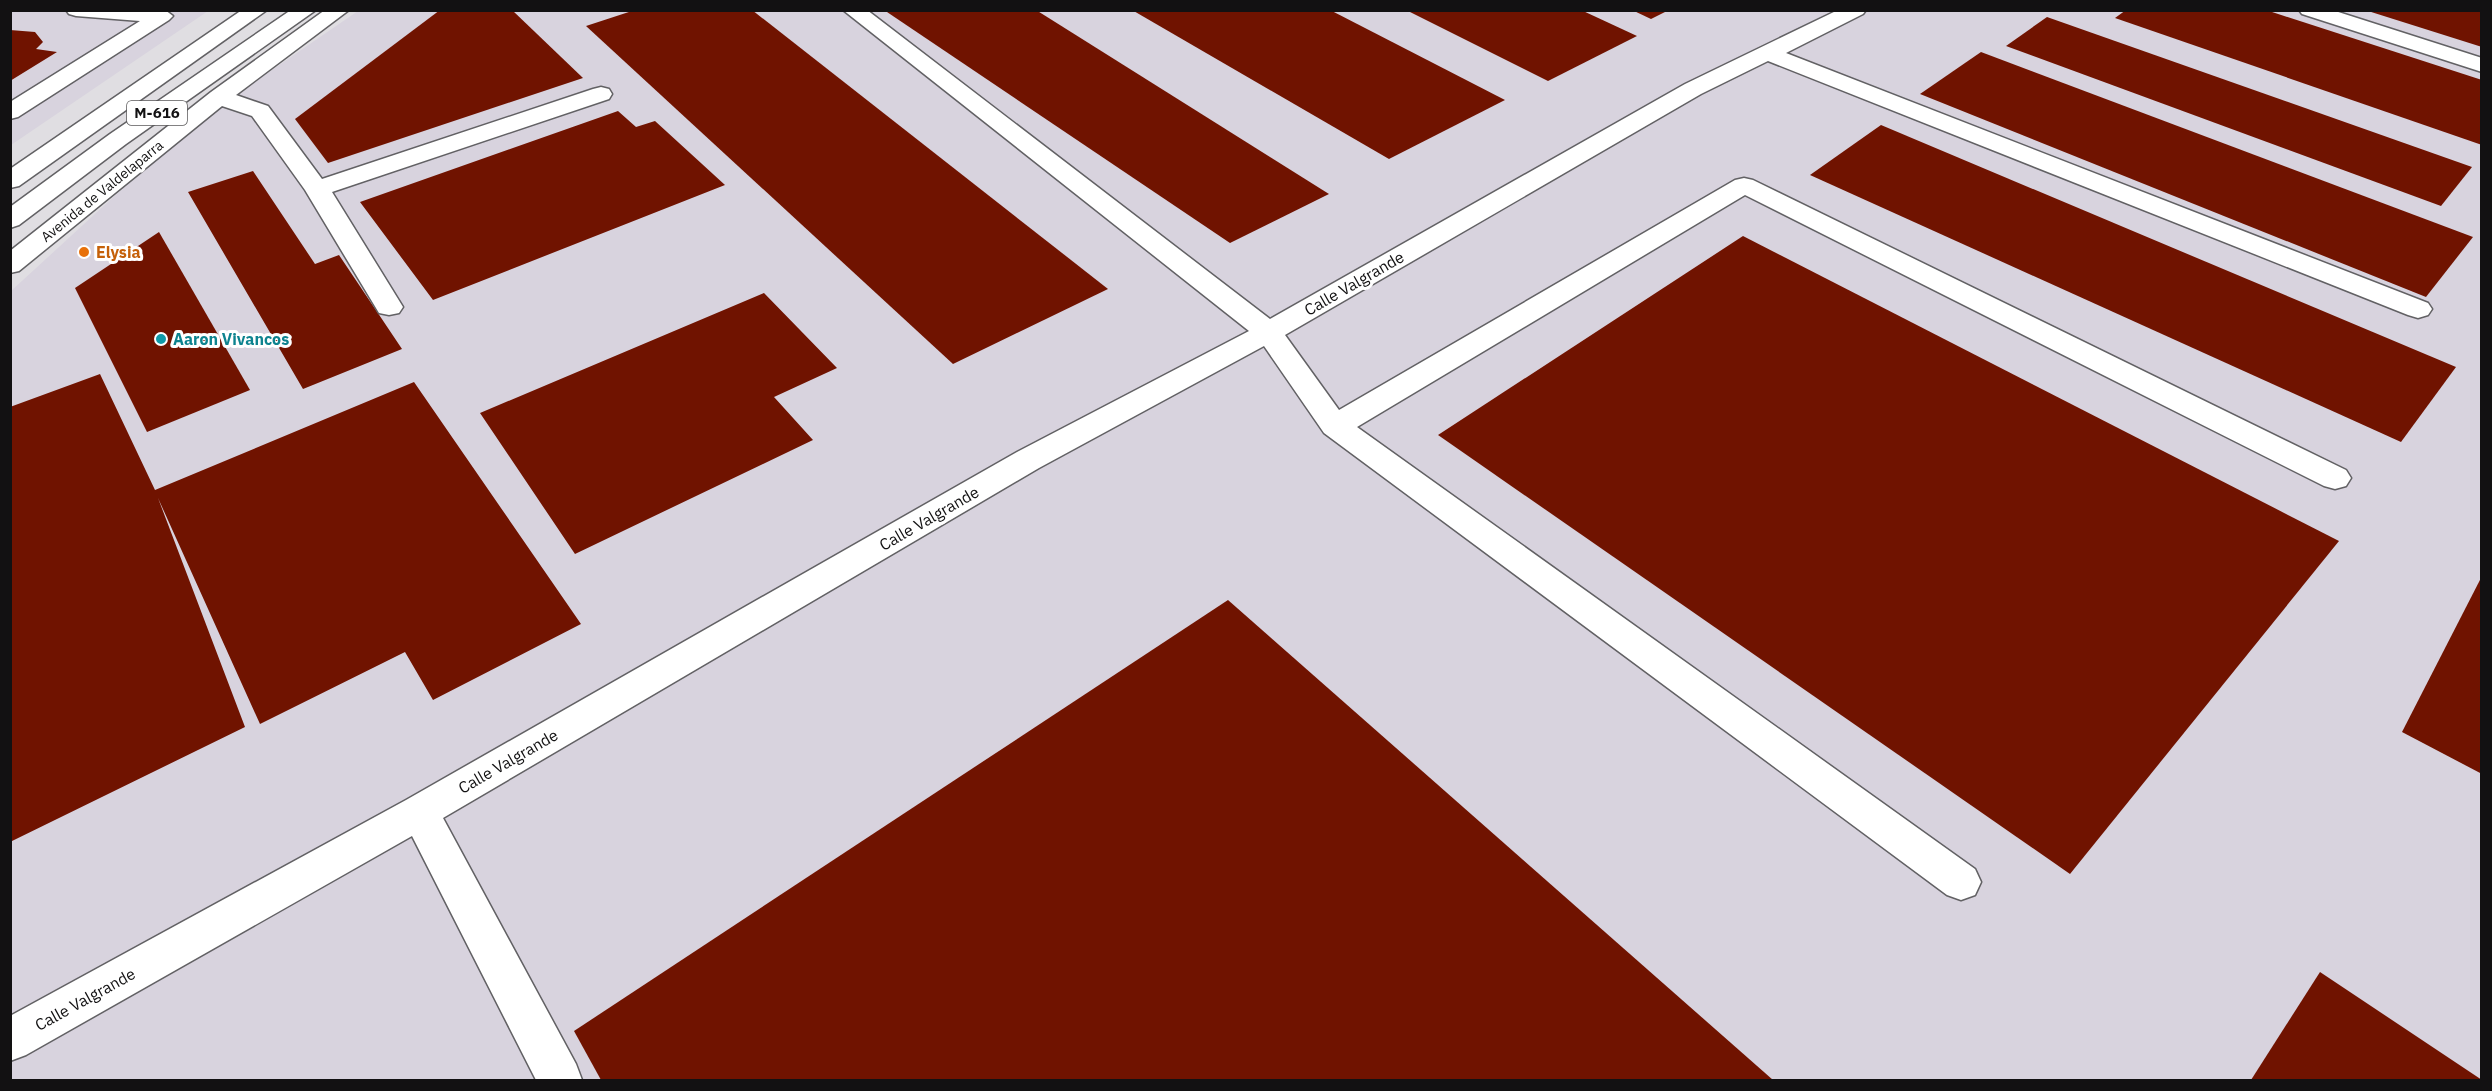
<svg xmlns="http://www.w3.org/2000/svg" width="2492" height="1091" font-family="'IBM Plex Sans',sans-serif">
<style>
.built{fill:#d8d3de}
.building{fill:#701300}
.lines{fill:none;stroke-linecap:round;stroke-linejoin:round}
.minor-casing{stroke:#626164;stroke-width:3}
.highway-casing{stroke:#626164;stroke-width:3}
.minor{fill:#fff;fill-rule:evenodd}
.highway{fill:#fff;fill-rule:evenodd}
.food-dot{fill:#e8710a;stroke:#fff;stroke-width:2}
.culture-dot{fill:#0f9aa8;stroke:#fff;stroke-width:2}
.labels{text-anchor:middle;stroke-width:6;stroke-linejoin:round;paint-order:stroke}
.far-street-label{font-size:14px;fill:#121112;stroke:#fff}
.shield{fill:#fff;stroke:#595859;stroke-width:1.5}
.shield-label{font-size:15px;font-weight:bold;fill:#121112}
.food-label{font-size:16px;font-weight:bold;fill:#c56008;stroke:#fff;text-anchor:start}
.street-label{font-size:16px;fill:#121112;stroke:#fff}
.culture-label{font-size:16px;font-weight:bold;fill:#0d838f;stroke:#fff;text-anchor:start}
</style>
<rect width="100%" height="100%" fill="#e0dee2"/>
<g class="built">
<polygon points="11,11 208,11 11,145"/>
<polygon points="358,11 2481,11 2481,1080 11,1080 11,291 193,124"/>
</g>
<g class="building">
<polygon points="440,10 512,10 583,78 328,163 295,119"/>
<polygon points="635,10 752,10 1108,289 953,364 586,26"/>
<polygon points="884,10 1036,10 1329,194 1230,243"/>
<polygon points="1132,10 1330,10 1505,100 1389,159"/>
<polygon points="1406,10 1581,10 1637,36 1548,81"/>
<polygon points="1632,10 1669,10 1651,19"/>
<polygon points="2126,10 2266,10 2482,80 2482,145 2115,18"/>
<polygon points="2482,10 2482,47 2368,11 2368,10"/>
<polygon points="2047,17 2472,167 2441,206 2006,46"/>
<polygon points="10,30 35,32 43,42 36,49 57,52 10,81"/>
<polygon points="1981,52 2473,237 2426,297 1920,94"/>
<polygon points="618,111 636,127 655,121 725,185 433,300 360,202"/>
<polygon points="1881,125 2456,367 2401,442 1810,175"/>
<polygon points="253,171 315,264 339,255 402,349 303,389 188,192"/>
<polygon points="159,232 250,390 147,432 75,288"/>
<polygon points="1743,236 2339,541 2070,874 1438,435"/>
<polygon points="764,293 837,368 774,397 813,440 575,554 480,413"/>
<polygon points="100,374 155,490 414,382 581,624 433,700 405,652 260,724 158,498 245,727 10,842 10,407"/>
<polygon points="2482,576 2482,774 2402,732"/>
<polygon points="1228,600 1773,1080 601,1080 574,1031"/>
<polygon points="2320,972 2482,1080 2251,1080"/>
</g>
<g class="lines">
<defs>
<g id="minor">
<polygon points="66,10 165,10 173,16 169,20 18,117 10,119 10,102 140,21 76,16 69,14"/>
<polygon points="325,10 349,10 236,95 268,106 322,179 593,89 601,87 609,89 612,94 609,99 332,192 403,307 399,313 389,315 379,313 305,190 252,116 222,106 19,271 10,273 10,251 211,92"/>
<polygon points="843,10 867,10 1270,319 1685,84 1838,10 1866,10 1863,14 1786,53 2428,303 2432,309 2428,315 2418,318 2408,315 1768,61 1701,94 1285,335 1339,410 1735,180 1744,178 1753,180 2346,470 2351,478 2346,486 2335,489 2324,486 1745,195 1357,427 1975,869 1981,882 1975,895 1961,900 1947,895 1324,433 1264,346 1039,468 443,818 576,1064 582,1080 536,1080 412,836 26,1055 10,1061 10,1016 406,800 1017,452 1249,331"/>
<polygon points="2299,10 2332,10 2482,58 2482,72 2302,14"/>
</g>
<g id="highway">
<polygon points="242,10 267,10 19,186 10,188 10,169"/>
<polygon points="291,10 316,10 126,144 19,225 10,228 10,207 110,134"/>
</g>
</defs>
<use href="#minor" class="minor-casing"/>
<use href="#highway" class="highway-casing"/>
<use href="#minor" class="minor"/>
<use href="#highway" class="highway"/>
</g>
<circle class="food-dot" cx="84" cy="252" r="6"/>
<circle class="culture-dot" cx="161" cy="339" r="6"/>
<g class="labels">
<g class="far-street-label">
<text transform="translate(102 191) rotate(-39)" y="5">Avenida de Valdelaparra</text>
</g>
<rect class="shield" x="127" y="101" width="60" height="24" rx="4.5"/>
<g class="shield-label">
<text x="157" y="118">M-616</text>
</g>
<g class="food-label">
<text x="96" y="258">Elysia</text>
</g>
<g class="street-label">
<text transform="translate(1354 283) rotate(-30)" y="6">Calle Valgrande</text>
<text transform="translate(929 518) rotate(-30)" y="6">Calle Valgrande</text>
<text transform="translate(508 761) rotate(-30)" y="6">Calle Valgrande</text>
<text transform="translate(85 999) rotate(-29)" y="6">Calle Valgrande</text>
</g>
<g class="culture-label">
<text x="173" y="345">Aaron Vivancos</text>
</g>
</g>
<rect width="2492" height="1091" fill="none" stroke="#121112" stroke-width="24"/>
</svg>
